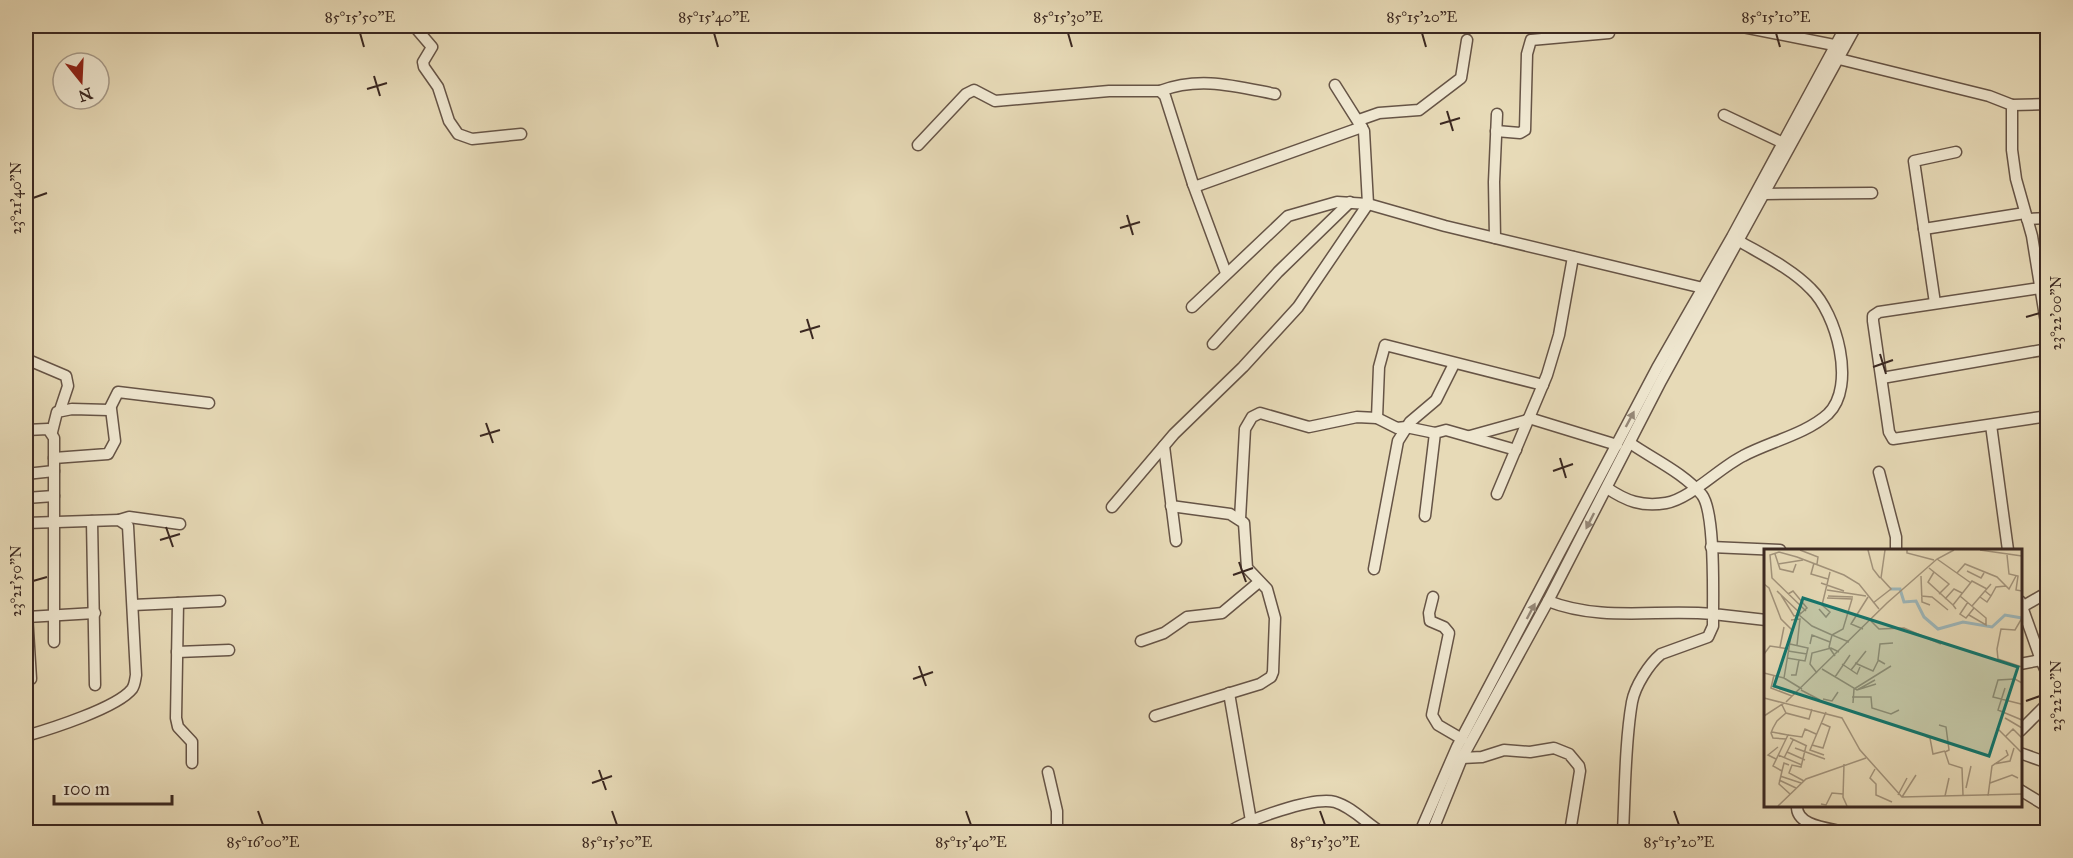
<svg xmlns="http://www.w3.org/2000/svg" width="2073" height="858" font-family="'IM FELL Great Primer',serif">
<style>
.lines{fill:none;stroke-linecap:round;stroke-linejoin:round}
.minor-casing{stroke:#665446;stroke-width:13}
.minor{stroke:#efe7d0;stroke-width:10}
.oneway{fill:#958878}
.ticks{fill:none;stroke:#3b2821;stroke-width:2}
.inset-river{fill:none;stroke:#9db7bb;stroke-width:3}
.inset-road{fill:none;stroke:#a2937b;stroke-width:1.5}
.view{fill:#0f766e;fill-opacity:0.15;stroke:#0f766e;stroke-width:3}
.inset-edge{fill:none;stroke:#3b2821;stroke-width:3}
.neatline{fill:none;stroke:#3b2821;stroke-width:2}
.ticks-label{font-size:15px;text-anchor:middle;fill:#3b2821}
</style>
<rect width="100%" height="100%" fill="#e7dab7"/>
<filter id="stains"><feTurbulence type="fractalNoise" baseFrequency=".00333" numOctaves="4"/><feColorMatrix values="0 0 0 0 .2 0 0 0 0 .09 0 0 0 0 .02 0 0 0 .5 -.17"/></filter>
<radialGradient id="worn" r=".72"><stop offset=".6" stop-color="#630" stop-opacity="0"/><stop offset="1" stop-color="#630" stop-opacity=".3"/></radialGradient>
<g class="lines">
<defs>
<g id="minor">
<polyline points="414,26 432,47 423,62 424,67 438,87 449,121 458,134 472,139 521,134"/>
<polyline points="1738,26 1834,45"/>
<polyline points="1831,57 1989,96 2012,105 2012,150 2016,179 2032,236 2048,335"/>
<path d="M1160 91C1200 76 1234 86 1275 94"/>
<polyline points="2012,105 2048,104"/>
<polyline points="1724,115 1781,142"/>
<polyline points="1359,120 1379,113 1419,110 1461,78 1467,40"/>
<polyline points="1496,131 1520,133 1525,130 1527,54 1531,40 1609,33"/>
<polyline points="918,145 966,94 974,90 995,101 1109,91 1160,91 1165,96 1193,184 1197,186 1362,127"/>
<polyline points="1193,184 1226,273"/>
<polyline points="1764,194 1872,193"/>
<polyline points="2027,219 2048,218"/>
<polyline points="1924,229 2025,213"/>
<polyline points="1495,238 1494,182 1497,114"/>
<polyline points="2040,288 1879,312 1873,316 1873,321 1889,432 1893,439 2048,416"/>
<polyline points="1935,303 1914,161 1956,152"/>
<polyline points="1192,307 1288,216 1337,202 1368,204 1445,226 1703,288"/>
<polyline points="1213,344 1278,272 1350,202"/>
<polyline points="26,359 66,376 68,386 60,410"/>
<polyline points="1882,378 2048,349"/>
<polyline points="1377,418 1379,367 1385,345 1543,385"/>
<polyline points="1529,418 1617,445"/>
<polyline points="1991,425 2008,550"/>
<polyline points="26,430 48,429 54,438 54,642"/>
<polyline points="52,432 57,412 72,409 109,410 118,392 209,403"/>
<polyline points="1470,436 1528,420"/>
<path d="M1630 443C1653 459 1684 473 1702 495 1715 512 1713 590 1713 614L1766 620"/>
<polyline points="1164,446 1176,541"/>
<polyline points="54,458 108,454 115,441 111,409"/>
<polyline points="1879,472 1896,537 1896,550"/>
<polyline points="26,474 54,471"/>
<path d="M1607 488C1626 501 1642 507 1666 503 1690 499 1719 468 1743 456 1769 442 1806 434 1828 414 1857 386 1836 313 1811 289 1792 269 1763 255 1739 241"/>
<polyline points="1497,494 1547,375 1559,335 1573,257"/>
<polyline points="26,498 54,496"/>
<polyline points="1112,507 1174,434 1243,367 1298,307 1368,204 1364,131 1335,85"/>
<polyline points="1425,516 1435,433 1446,430 1516,450"/>
<polyline points="1240,519 1245,429 1252,417 1260,413 1309,427 1357,417 1377,418 1397,428 1406,427 1435,433"/>
<polyline points="119,520 129,517 180,524"/>
<polyline points="92,521 95,685"/>
<path d="M26 523 119 520 128 526 136 675C135 680 135 685 132 689 117 708 50 729 26 736"/>
<polyline points="1711,547 1780,550"/>
<polyline points="1374,569 1398,441 1410,422 1436,400 1454,364"/>
<polyline points="1433,597 1429,613 1430,621 1444,627 1449,633 1432,715 1438,725 1462,739"/>
<polyline points="26,598 31,679"/>
<path d="M1548 601C1601 622 1658 609 1713 614V626L1708 637 1661 654C1649 664 1635 686 1632 702 1625 742 1625 791 1623 832"/>
<polyline points="2020,601 2041,660 2048,658"/>
<polyline points="178,603 176,718 178,727 192,742 192,763"/>
<polyline points="133,605 220,601"/>
<polyline points="2022,607 2048,592"/>
<polyline points="27,617 95,613"/>
<polyline points="1141,641 1164,633 1187,617 1222,613 1259,582"/>
<polyline points="177,652 229,650"/>
<polyline points="2020,664 2041,660 2048,676"/>
<polyline points="1229,693 1251,821"/>
<polyline points="1155,716 1260,684 1271,677 1273,672 1275,618 1267,589 1247,568 1244,523 1230,514 1171,506"/>
<polyline points="2020,731 2048,703"/>
<polyline points="2020,753 2048,763"/>
<polyline points="1462,758 1482,757 1504,750 1530,752 1554,748 1569,754 1579,766 1580,771 1570,832"/>
<polyline points="1048,772 1057,811 1057,832"/>
<polyline points="2020,790 2048,807"/>
<path d="M1797 806C1796 826 1828 828 1844 832"/>
<path d="M1229 832C1248 820 1313 796 1335 802 1352 807 1366 823 1381 832"/>
<polyline points="1420,832 1457,747 1657,368 1732,237 1846,26"/>
<polyline points="1432,832 1462,758 1548,601 1661,381 1856,26"/>
</g>
</defs>
<use href="#minor" class="minor-casing"/>
<use href="#minor" class="minor"/>
</g>
<defs><path id="oneway-solid" d="M-6-.8H1V-3.2L6.5 0L1 3.2V.8H-6Z" transform="scale(1.5)"/></defs>
<g class="oneway">
<use href="#oneway-solid" transform="translate(1630 419) rotate(-62)"/>
<use href="#oneway-solid" transform="translate(1590 521) rotate(117)"/>
<use href="#oneway-solid" transform="translate(1531 611) rotate(-62)"/>
</g>
<path class="ticks" d="M360 33 364 47M714 33 718 47M1068 33 1072 47M1422 33 1426 47M1776 33 1780 47M374 76 380 96M367 89 387 83M1447 111 1453 131M1440 124 1460 118M33 198 47 193M1127 215 1133 235M1120 228 1140 222M2026 317 2040 313M807 319 813 339M800 332 820 326M1880 354 1886 374M1873 367 1893 360M486 423 493 443M480 436 500 430M1560 458 1566 478M1553 471 1573 464M166 527 173 547M160 540 180 534M1239 562 1246 582M1233 575 1253 568M33 581 47 577M919 666 926 686M913 679 933 672M2026 701 2040 696M599 770 606 790M592 783 612 776M258 811 263 825M612 811 617 825M966 811 971 825M1320 811 1325 825M1674 811 1679 825"/>
<g transform="translate(1764 549)">
<rect width="258" height="258" fill="#e7dab7"/>
<path class="inset-river" d="M126 40H136L140 53 152 52 160 68 174 80 199 73 228 78 241 66 258 69"/>
<path class="inset-road" d="M36 1 54 8 53 15M104 1 109 20 116 29M143 1V4L170 11M216 1 258 7M11 5 16 20 29 23 32 15M243 6 245 25 254 27 252 41 258 42M173 10 207 34M50 14 47 25 64 30M14 15 39 11M165 19 185 35 175 45M203 22 217 29 220 24M170 23 164 33 189 56M193 24 201 15 233 28 245 40 252 27M157 27 158 53 166 56M57 34 80 42M0 35 5 39 17 70 28 81 20 129 38 140M63 41 102 47M13 42 37 65M24 45 29 42 43 59 35 66M17 46 30 67 35 66 48 77 68 86 65 98 71 107M64 47 89 48M157 47 168 48 184 61M196 47 222 69V76L205 66M227 47 232 38 242 37M216 48 223 53 227 47 221 42M63 49 88 50 79 80 68 86 85 93M181 50 190 40 198 44M204 53 196 65 202 69 210 59M109 54 127 40 117 29 121 1M208 57 227 35M55 60 62 68 66 63 58 56 66 23M192 60 189 56 208 32 223 40M42 62 8 29 6 6 15 3 33 8 80 26 95 35 115 60M258 69 251 81 237 80 233 100 234 110 258 118M27 71 36 70 33 96M107 72 115 80 140 79 177 95M99 80 87 75 104 48M46 95 48 86 66 93M16 98 20 78M24 102 43 105M0 105 6 97 25 100M23 109 41 112 44 99 26 95M91 114 109 122 114 112M78 115 93 125 96 118M121 115 114 111 116 95 129 94M58 120 93 141 112 135M87 121 102 102M0 124 20 129M53 124 46 115 48 104 67 99 75 103M10 126 7 139 28 147M27 126H32L35 111M71 128 86 106M241 139 234 161 258 171M37 141 56 151M93 141 111 131M88 148H107L108 159 127 165 135 161M0 149 78 169 96 201 138 248 258 245M59 150 68 152 74 143M22 153 123 54 173 10 190 1M89 154 90 140 127 117M257 155 229 148 234 131 251 130 258 134M18 156 22 164 45 170 48 160M0 167 20 154M241 169 258 179M175 176 182 178 185 201 181 203 185 215 198 219 199 246M233 179 257 203M8 183 24 186 22 190 9 189 7 184 9 179 13 172 22 164M24 186 38 188 41 180 52 185M161 187 166 189 169 205 181 202M242 187 249 180 258 189M26 189 43 197M22 190 9 217 18 222 20 214 25 216M48 196 59 199 66 178 57 174M31 199 61 210M23 203 41 211M14 206 38 216M60 206 46 201 62 163M20 209 29 191M12 210 4 206 14 198M80 215 79 248 83 257M230 215 246 212 250 199M111 220 106 229 112 235V246L128 253M18 222 15 235 26 245M16 227 37 234M15 231 32 239M40 232 25 224 28 216 37 218 42 197M226 234 248 226 254 229M202 239 207 217M134 246 143 229M181 247 185 229M224 247 228 217 244 206 242 201M138 248 152 226M57 255 62 256 68 244 79 245M14 257 42 230 102 209"/>
<path class="view" d="M39 49 254 118 225 207 10 137Z"/>
<rect width="258" height="258" class="inset-edge"/>
</g>
<rect width="2073" height="858" fill="none" stroke="#e7dab7" stroke-width="66"/>
<g transform="translate(81 81) rotate(162)"><circle r="28" fill="#efe7d0" stroke="#a79b8a" stroke-width="1.5"/>
<path d="M0-4.5L10 22L0 15L-10 22Z" fill="#8f2418"/>
<text y="-9" font-size="16" font-weight="bold" text-anchor="middle" fill="#3b2821">N</text>
</g>
<path d="M54 795v9h118v-9" fill="none" stroke="#3b2821" stroke-width="3"/>
<text x="63" y="795" font-size="18" fill="#3b2821" stroke="#efe7d0" stroke-width="4.5" paint-order="stroke">100 m</text>
<rect x="33" y="33" width="2007" height="792" class="neatline"/>
<g class="ticks-label">
<text x="360" y="22">85°15'50"E</text>
<text x="714" y="22">85°15'40"E</text>
<text x="1068" y="22">85°15'30"E</text>
<text x="1422" y="22">85°15'20"E</text>
<text x="1776" y="22">85°15'10"E</text>
<text transform="translate(16 198) rotate(-90)" y="5">23°21'40"N</text>
<text transform="translate(2056 313) rotate(-90)" y="5">23°22'00"N</text>
<text transform="translate(16 581) rotate(-90)" y="5">23°21'50"N</text>
<text transform="translate(2056 696) rotate(-90)" y="5">23°22'10"N</text>
<text x="263" y="847">85°16'00"E</text>
<text x="617" y="847">85°15'50"E</text>
<text x="971" y="847">85°15'40"E</text>
<text x="1325" y="847">85°15'30"E</text>
<text x="1679" y="847">85°15'20"E</text>
</g>
<rect width="100%" height="100%" filter="url(#stains)"/>
<rect width="100%" height="100%" fill="url(#worn)"/>
</svg>
